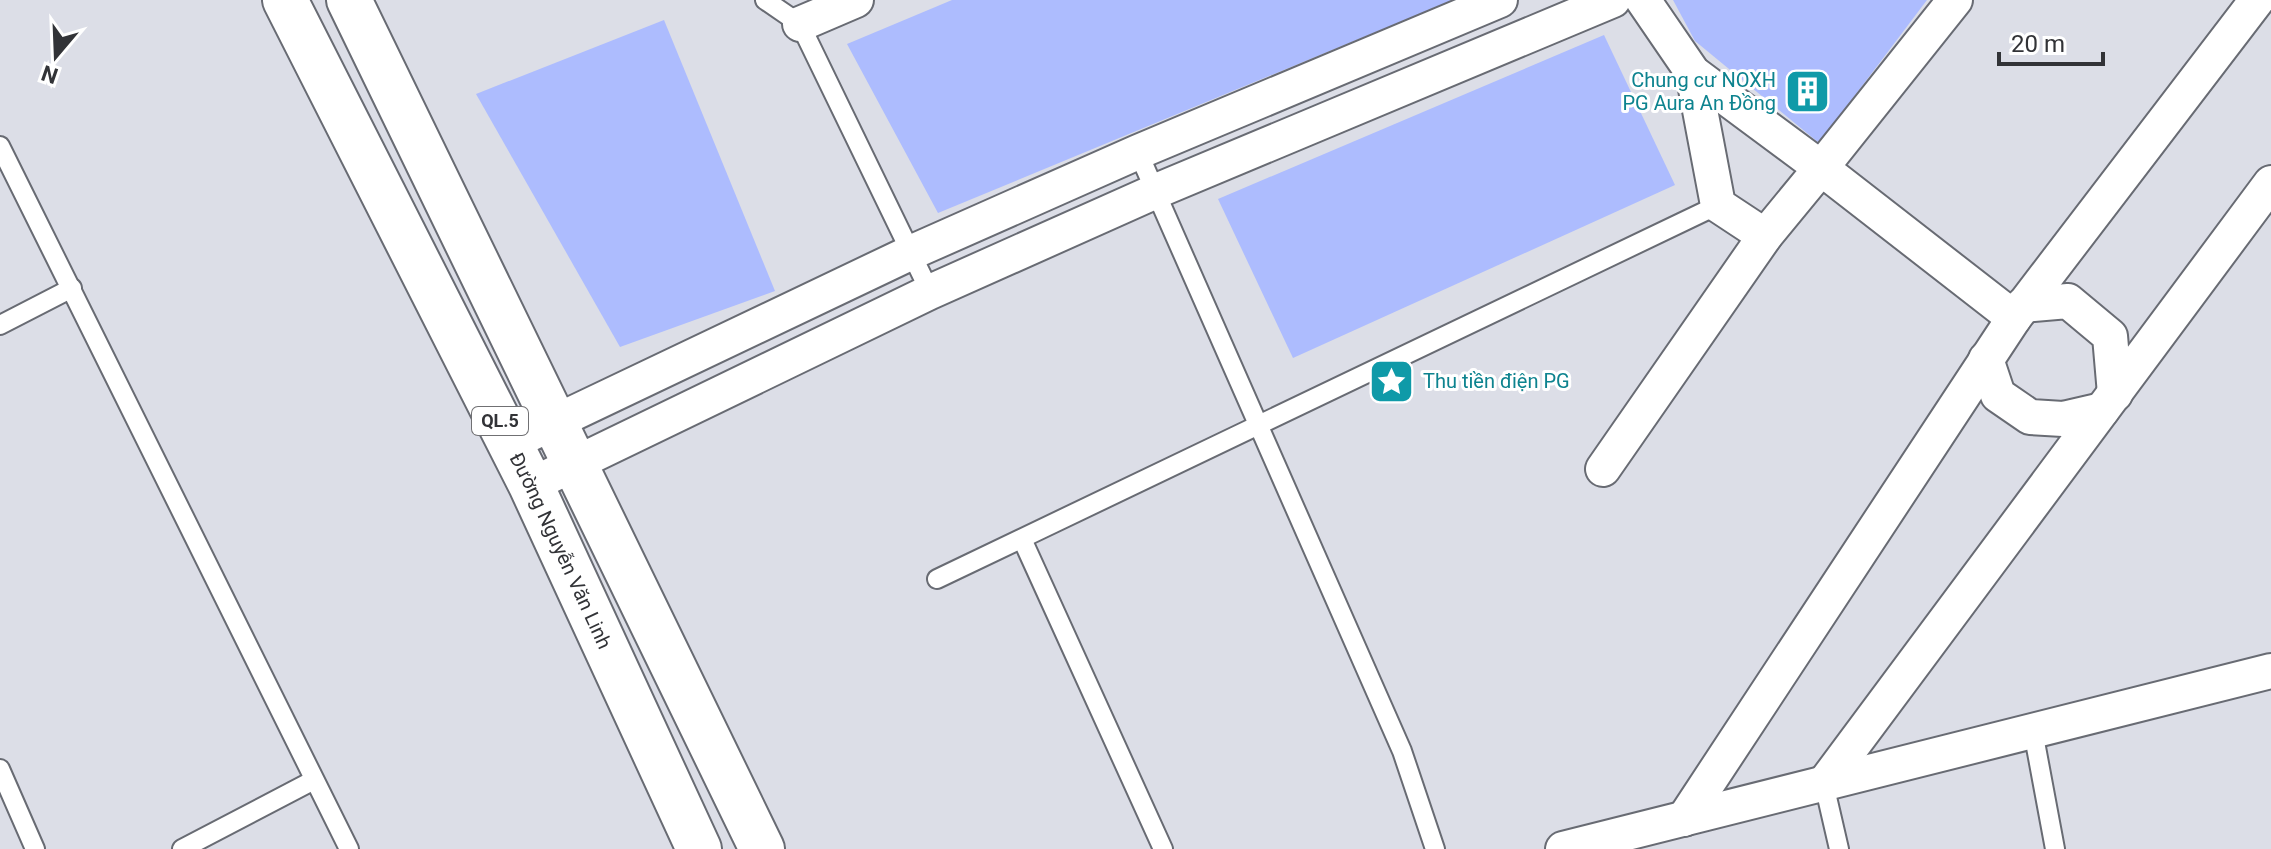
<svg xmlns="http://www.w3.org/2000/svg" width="2271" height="849" font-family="Roboto,sans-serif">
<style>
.building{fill:#adbcfe}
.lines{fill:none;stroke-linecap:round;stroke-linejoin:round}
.lane-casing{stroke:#686b73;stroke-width:22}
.street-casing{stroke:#686b73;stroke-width:38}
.highway-casing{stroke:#686b73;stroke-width:48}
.lane{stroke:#fff;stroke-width:18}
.street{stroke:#fff;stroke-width:34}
.highway{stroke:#fff;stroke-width:44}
.labels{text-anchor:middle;stroke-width:6;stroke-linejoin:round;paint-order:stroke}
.shield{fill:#fff;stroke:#707073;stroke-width:2}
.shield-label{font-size:18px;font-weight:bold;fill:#323337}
.culture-label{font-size:20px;fill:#0d838f;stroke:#fff;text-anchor:end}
.street-label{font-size:20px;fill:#323337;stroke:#fff}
</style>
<rect width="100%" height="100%" fill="#dcdee7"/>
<g class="building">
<polygon points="952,0 1453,0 938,213 847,44"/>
<polygon points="1673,0 1927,0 1819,143 1695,41"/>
<polygon points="664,20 775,291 620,347 476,94"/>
<polygon points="1604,35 1675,185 1293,358 1218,199"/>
</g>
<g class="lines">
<defs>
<g id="lane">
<polyline points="765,0 800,24 930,292"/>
<polyline points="0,146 349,849"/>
<polyline points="1138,152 1402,751 1435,849"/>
<polyline points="0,325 72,288"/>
<polyline points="1022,539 1163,849"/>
<polyline points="937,579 1718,205"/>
<polyline points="2033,731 2055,849"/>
<polyline points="0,769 35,849"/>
<polyline points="1824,784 1839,849"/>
<polyline points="182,849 314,780"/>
</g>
<g id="street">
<polyline points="1955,0 1821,168 2014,318"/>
<polyline points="800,24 856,0"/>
<polyline points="1693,73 1718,205 1765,236"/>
<polyline points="2023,305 2068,301 2110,336 2115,394"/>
<polyline points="1986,359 1998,395 2030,417 2063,419 2102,410"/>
<polyline points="511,443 910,253 1138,152 1500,0"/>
<polyline points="1603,469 1765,236 1821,168 1693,73 1643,0"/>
<polyline points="531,485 930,292 1154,192 1613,0"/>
<polyline points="1824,784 2271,183"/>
<polyline points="1684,819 2014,318 2257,0"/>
<polyline points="1563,849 2271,671"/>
</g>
<g id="highway">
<path id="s1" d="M285 0 531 485 699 849"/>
<polyline points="349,0 762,849"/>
</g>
</defs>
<use href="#lane" class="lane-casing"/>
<use href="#street" class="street-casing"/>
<use href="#highway" class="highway-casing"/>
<use href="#lane" class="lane"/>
<use href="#street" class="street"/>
<use href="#highway" class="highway"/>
</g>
<defs>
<symbol id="building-square" viewBox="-11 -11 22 22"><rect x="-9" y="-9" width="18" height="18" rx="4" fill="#0f9aa8" stroke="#fff"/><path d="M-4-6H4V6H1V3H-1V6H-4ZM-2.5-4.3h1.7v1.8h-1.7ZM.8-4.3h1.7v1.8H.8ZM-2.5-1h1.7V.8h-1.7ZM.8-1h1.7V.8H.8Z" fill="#fff"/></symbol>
<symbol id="sight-square" viewBox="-11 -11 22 22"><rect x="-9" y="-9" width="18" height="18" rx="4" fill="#0f9aa8" stroke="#fff"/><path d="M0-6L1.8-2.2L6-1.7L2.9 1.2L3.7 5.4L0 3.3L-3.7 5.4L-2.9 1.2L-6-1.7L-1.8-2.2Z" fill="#fff"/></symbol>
</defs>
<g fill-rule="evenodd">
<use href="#building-square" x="1782" y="66" width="51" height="51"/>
<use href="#sight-square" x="1366" y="356" width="51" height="51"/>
</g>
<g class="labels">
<rect class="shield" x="472" y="407" width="56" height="28" rx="6"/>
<g class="shield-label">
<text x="500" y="427">QL.5</text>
</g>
<g class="culture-label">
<text x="1776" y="87">Chung cư NOXH<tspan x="1776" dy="23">PG Aura An Đồng</tspan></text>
<text x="1423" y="388" text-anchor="start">Thu tiền điện PG</text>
</g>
<g class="street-label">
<text dy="7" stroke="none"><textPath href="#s1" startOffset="616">Đường Nguyễn Văn Linh</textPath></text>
</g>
</g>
<g transform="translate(56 56) rotate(199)" stroke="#ffffff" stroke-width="6" paint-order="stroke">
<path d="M0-6L14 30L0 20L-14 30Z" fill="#323337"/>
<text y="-12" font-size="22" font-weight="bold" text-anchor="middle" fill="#323337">N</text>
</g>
<path d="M1999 52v12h104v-12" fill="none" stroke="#323337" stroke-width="4"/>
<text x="2011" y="52" font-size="24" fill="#323337" stroke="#ffffff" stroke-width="6" paint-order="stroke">20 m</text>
</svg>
